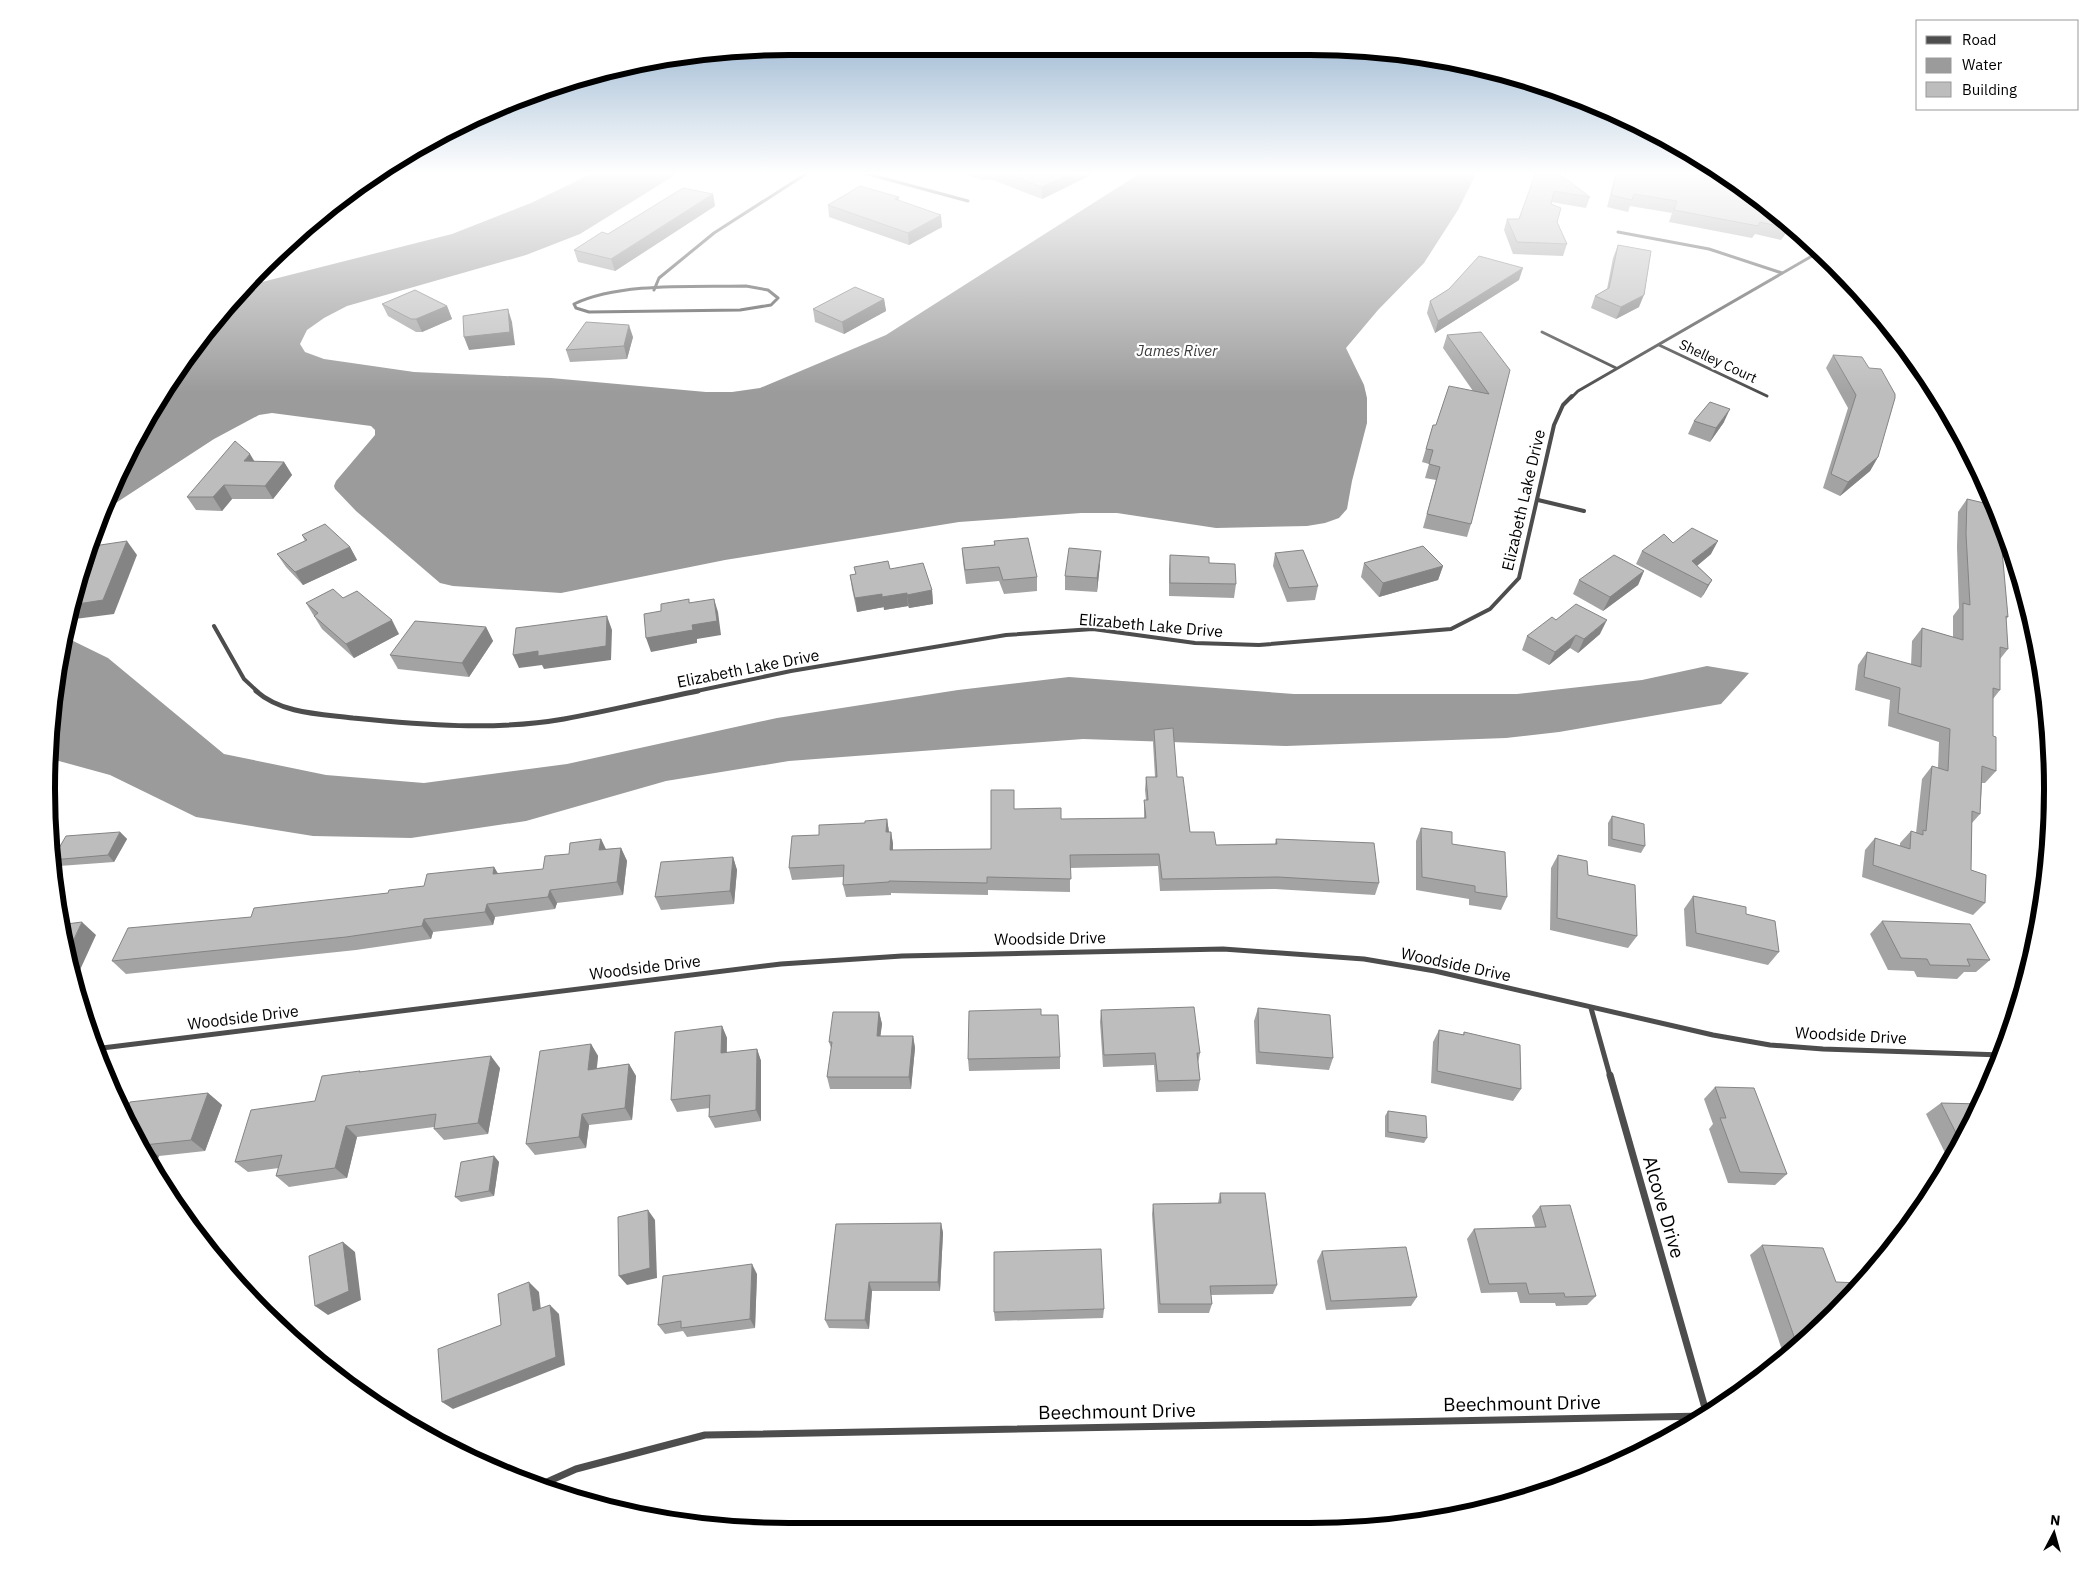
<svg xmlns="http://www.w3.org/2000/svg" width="2099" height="1578" font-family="'IBM Plex Sans',sans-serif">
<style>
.water{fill:#9b9b9b}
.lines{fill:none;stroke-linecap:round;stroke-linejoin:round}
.minor-far3{stroke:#4d4d4d;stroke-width:3}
.minor-far2{stroke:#4d4d4d;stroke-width:4}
.minor-far1{stroke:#4d4d4d;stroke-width:5}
.minor{stroke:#4d4d4d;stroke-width:7}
.wall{fill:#a3a3a3}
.shaded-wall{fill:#848484}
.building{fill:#bdbdbd;stroke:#848484}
.labels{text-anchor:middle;stroke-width:4.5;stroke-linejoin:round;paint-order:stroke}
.far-street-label{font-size:14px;fill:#000;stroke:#fff}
.far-water-label{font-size:15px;font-style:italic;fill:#3c3c3c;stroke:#fff}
.street-label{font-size:16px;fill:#000;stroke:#fff}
.near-street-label{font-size:19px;fill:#000;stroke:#fff}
.rim{fill:none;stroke:#000;stroke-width:6}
</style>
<rect width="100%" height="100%" fill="#fff"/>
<g class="water">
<polygon points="595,172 680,172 580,234 526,255 347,306 324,318 307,330 300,344 305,352 324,359 414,372 551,378 706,392 732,392 760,388 886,335 1142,172 1477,172 1458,210 1424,263 1378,310 1346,348 1364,385 1367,398 1367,423 1352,481 1347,509 1339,518 1325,523 1307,526 1216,528 1117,513 1081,513 959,522 725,560 561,593 453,586 440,583 356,511 335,489 334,486 336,481 375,435 375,430 371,426 272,413 259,415 214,439 102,512 123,460 172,376 246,286 452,234 531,203"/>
<polygon points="63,636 108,658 224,754 326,775 424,783 567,764 777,718 958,690 1069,677 1294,694 1517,694 1642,680 1707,666 1749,673 1721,704 1559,732 1506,738 1286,746 1083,739 789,761 666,781 526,821 411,838 313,836 196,817 110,775 48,758 48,740"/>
</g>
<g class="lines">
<g class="minor-far3">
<polyline points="860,172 968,201"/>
<polyline points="1618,232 1709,249 1782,273"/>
<polyline points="1812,256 1837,265"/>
<path d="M746 286 768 290 778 298 771 305 740 310 589 312 576 308 574 304C620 282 695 287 746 286Z"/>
<polyline points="654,290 659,278 714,233 809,172"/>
<polyline points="1542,332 1616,368"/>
<polyline points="1659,345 1767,396"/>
<polyline points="1571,398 1578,391 1812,256 1818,249"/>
</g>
<g class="minor-far2">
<polyline points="1538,500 1584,511"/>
<polyline points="214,626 244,679 258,692"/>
<polyline points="692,692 791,671 1006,635 1093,629 1195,643 1259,645 1451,629 1490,609 1519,578 1554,425 1563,405 1572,396"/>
</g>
<g class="minor-far1">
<path d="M256 691C282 714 321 714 353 718 423 725 495 731 564 719 609 711 653 700 698 691"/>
<polyline points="1591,1008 1610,1076"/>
<polyline points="94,1049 781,964 902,956 1223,949 1364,959 1435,971 1713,1035 1770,1045 1823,1049 2002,1055"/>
</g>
<g class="minor">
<polyline points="1610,1075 1707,1415"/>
<polyline points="538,1486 576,1469 705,1435 1705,1416"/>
</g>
</g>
<g class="wall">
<polygon points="956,172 1097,172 1042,199 993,180 982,180"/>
<polygon points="1536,172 1590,197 1586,208 1551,202 1551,204 1557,222 1567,244 1563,256 1513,254 1504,230 1507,219 1519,219"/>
<polygon points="1616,172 1718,172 1791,225 1781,240 1755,234 1752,238 1669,222 1672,213 1630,206 1628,212 1607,207"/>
<polygon points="713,194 715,206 615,271 578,262 574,250 608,234"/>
<polygon points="899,197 899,201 942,227 909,245 829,217 828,205"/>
<polygon points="1618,245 1639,307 1616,319 1591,308 1595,296 1607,289 1613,258"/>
<polygon points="1519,280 1435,333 1427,313 1430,301"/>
<polygon points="884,299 886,311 844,334 815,322 813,309"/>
<polygon points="382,304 447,306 452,319 422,332 416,332 388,316"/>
<polygon points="1447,335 1510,370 1471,524 1467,537 1423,528 1436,480 1425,478 1429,464 1422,462 1433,425 1436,425 1473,391 1443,348"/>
<polygon points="633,337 627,359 570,362 566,350"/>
<polygon points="1833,355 1862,357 1878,457 1870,471 1840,496 1823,488 1848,408 1826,368"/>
<polygon points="1694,421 1724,422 1710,442 1688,434"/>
<polygon points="284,462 292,475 273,499 232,499 222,511 196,510 187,497"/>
<polygon points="1967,499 2004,550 2002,554 2008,617 2006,619 2008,649 2000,659 2000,690 1993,699 1993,736 1996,771 1985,783 1982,783 1980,814 1972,823 1971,870 1985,903 1973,915 1862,877 1865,850 1875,838 1900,846 1900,843 1911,831 1916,833 1922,779 1932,766 1938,768 1939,742 1888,726 1890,700 1855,690 1858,665 1867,652 1911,665 1912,641 1922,628 1953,637 1953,616 1959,608 1957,547 1958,512"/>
<polygon points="302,535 350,547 357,560 303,585 286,567 277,554 305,541"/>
<polygon points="994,541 1037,577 1037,591 1004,594 999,581 966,584 963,562 962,548 994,545"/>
<polygon points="1642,551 1711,554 1697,566 1712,580 1701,598 1636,564"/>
<polygon points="1275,553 1318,586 1315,600 1287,602 1273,566"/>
<polygon points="1170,555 1209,563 1236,584 1234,598 1169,596 1169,569"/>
<polygon points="1364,563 1443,566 1438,580 1379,597 1361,577"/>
<polygon points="1100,564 1097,592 1065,590 1065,576"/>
<polygon points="854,567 890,569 932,590 933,604 909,608 908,606 884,610 884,607 857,612 852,589 850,575 856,575"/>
<polygon points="1644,571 1638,585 1603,611 1573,594 1579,580"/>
<polygon points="343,598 399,634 354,658 322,629 306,603"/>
<polygon points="1556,620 1600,634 1578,653 1570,648 1549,665 1522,650 1527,636"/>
<polygon points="486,627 493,641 469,677 398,669 390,655"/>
<polygon points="1154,730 1177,777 1190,832 1216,845 1275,844 1276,839 1379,883 1375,895 1275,889 1160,891 1158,866 1070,868 1070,892 988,890 988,895 891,893 891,895 846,897 843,885 843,877 792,880 789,868 819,835 887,819 889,832 891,832 893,844 893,850 991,849 1015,809 1061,819 1144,818 1144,800 1146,800 1145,790 1146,777 1155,777 1153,743"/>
<polygon points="1612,816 1645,846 1641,853 1608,846 1608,823"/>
<polygon points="1421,828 1452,844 1507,897 1501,910 1469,905 1469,899 1416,890 1416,841"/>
<polygon points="120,832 127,839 114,862 59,866 52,860"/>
<polygon points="601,839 606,849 621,848 627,861 623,895 557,903 555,909 495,917 493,925 433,932 431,939 356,950 126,974 112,961 251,917 388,893 424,886 494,867 498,874 543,869 569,854"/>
<polygon points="1558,855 1588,875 1637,936 1628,948 1550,930 1551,868"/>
<polygon points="733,857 737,870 734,904 661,910 655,897"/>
<polygon points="1693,896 1746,914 1779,952 1768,965 1686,946 1684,909"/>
<polygon points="1882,921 1990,960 1976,972 1964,972 1957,979 1917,977 1914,971 1888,970 1870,934"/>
<polygon points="1258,1008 1333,1058 1329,1070 1256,1064 1254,1021"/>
<polygon points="1101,1010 1200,1053 1198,1063 1200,1080 1198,1091 1156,1092 1154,1065 1103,1067 1100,1022"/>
<polygon points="879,1012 882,1024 880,1036 913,1036 915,1048 911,1089 830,1089 827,1077 831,1048 829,1042"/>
<polygon points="1041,1015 1060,1057 1060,1069 969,1071 968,1059"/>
<polygon points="722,1026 727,1038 727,1053 757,1049 761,1061 761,1121 715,1128 709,1117 710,1108 677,1112 671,1100"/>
<polygon points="1439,1030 1463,1035 1464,1032 1521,1089 1513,1101 1431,1083 1433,1042"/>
<polygon points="591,1044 598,1056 597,1068 629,1064 636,1076 632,1120 589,1125 586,1148 535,1155 526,1144"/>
<polygon points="500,1068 488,1134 444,1140 434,1129 434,1127 357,1137 347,1178 289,1187 276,1176 279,1168 248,1172 235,1162 315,1101 360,1071 361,1072"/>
<polygon points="1715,1087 1787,1174 1775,1185 1728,1183 1709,1129 1713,1124 1704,1099"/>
<polygon points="208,1093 222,1105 205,1151 159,1156 153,1170 123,1118"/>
<polygon points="1941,1103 1980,1104 1949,1161 1926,1114"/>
<polygon points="1388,1111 1427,1138 1424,1143 1385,1137 1385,1116"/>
<polygon points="494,1156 499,1162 494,1196 461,1202 455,1197"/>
<polygon points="1220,1193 1277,1285 1273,1294 1211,1295 1212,1304 1209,1313 1158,1313 1152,1214 1153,1204 1218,1203"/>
<polygon points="1540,1206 1596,1296 1587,1305 1556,1306 1555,1303 1520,1303 1517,1292 1481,1293 1467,1239 1474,1229 1535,1227 1532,1216"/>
<polygon points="941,1223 943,1233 940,1291 872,1291 869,1329 829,1328 825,1320 836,1224"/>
<polygon points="1762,1245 1836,1282 1835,1314 1784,1356 1750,1255"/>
<polygon points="1322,1251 1417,1297 1411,1306 1326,1310 1317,1261"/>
<polygon points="757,1274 755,1328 687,1337 683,1331 665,1334 658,1325"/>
<polygon points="1104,1309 1103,1318 995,1321 994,1312"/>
</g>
<g class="shaded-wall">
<polygon points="1074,172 1097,172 1042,199 1042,187"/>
<polygon points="713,194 715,206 615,271 611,259"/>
<polygon points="941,215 942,227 909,245 908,233"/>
<polygon points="1790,224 1791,225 1781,240 1787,228"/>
<polygon points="1523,268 1519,280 1435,333 1438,321"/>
<polygon points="1644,295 1639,307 1616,319 1621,307"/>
<polygon points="884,299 886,311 844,334 842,322"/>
<polygon points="447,306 452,319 422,332 416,319"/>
<polygon points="508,309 512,322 515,345 469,350 464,337"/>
<polygon points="629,325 633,337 627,359 624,346"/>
<polygon points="1730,409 1724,422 1710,442 1716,428"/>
<polygon points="250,454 258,467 244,461"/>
<polygon points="1878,457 1870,471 1840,496 1848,482"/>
<polygon points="284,462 292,475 273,499 265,486"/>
<polygon points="224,485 232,499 222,511 213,497"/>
<polygon points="127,541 137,555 114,614 67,620 71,605"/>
<polygon points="1718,541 1711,554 1687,574 1692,561"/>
<polygon points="350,547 357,560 303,585 295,572"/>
<polygon points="1101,551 1100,564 1097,592 1097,578"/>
<polygon points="1443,566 1438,580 1379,597 1383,583"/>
<polygon points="1644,571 1638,585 1603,611 1610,597"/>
<polygon points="1712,580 1704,594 1701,598 1708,585"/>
<polygon points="932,590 933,604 909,608 907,595"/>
<polygon points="907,593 908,606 884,610 882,597"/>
<polygon points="882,594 884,607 857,612 855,598"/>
<polygon points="714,599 718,612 721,635 697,639 697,643 651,652 646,638 692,625"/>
<polygon points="607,616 612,630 611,660 544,669 542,665 519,668 513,655"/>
<polygon points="392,620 399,634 354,658 346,644"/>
<polygon points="1607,620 1600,634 1578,653 1584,639"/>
<polygon points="486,627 493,641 469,677 462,663"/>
<polygon points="1576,635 1570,648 1549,665 1555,652"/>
<polygon points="887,819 889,832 886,832"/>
<polygon points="120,832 127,839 114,862 108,855"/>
<polygon points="891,832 893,844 892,863 890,850"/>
<polygon points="601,839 607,852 599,850"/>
<polygon points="621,848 627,861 623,895 617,882"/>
<polygon points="733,857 737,870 734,904 730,891"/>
<polygon points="494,867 502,880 493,874"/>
<polygon points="550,890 557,903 555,909 548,897"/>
<polygon points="487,904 495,917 493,925 485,912"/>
<polygon points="424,919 433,932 431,939 422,926"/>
<polygon points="82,922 96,935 74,983 66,956"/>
<polygon points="879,1012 882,1024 879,1048 877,1036"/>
<polygon points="722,1026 727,1038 726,1065 721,1053"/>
<polygon points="913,1036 915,1048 911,1089 909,1077"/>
<polygon points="591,1044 598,1056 595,1081 588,1070"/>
<polygon points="757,1049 761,1061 761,1121 756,1110"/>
<polygon points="491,1056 500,1068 488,1134 478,1123"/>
<polygon points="629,1064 636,1076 632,1120 625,1108"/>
<polygon points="208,1093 222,1105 205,1151 191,1140"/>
<polygon points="582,1114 589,1125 586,1148 579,1137"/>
<polygon points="346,1126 357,1137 347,1178 335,1168"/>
<polygon points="144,1145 159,1156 153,1170 142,1150"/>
<polygon points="494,1156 499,1162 494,1196 489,1191"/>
<polygon points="648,1210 655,1220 657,1278 627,1285 619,1276"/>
<polygon points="941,1223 943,1233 940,1291 938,1282"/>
<polygon points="343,1242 355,1252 361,1300 328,1315 315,1306"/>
<polygon points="752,1264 757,1274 755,1328 750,1319"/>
<polygon points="529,1282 539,1292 542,1320 533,1311"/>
<polygon points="869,1282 872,1291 869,1329 865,1320"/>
<polygon points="550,1305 559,1314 565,1365 453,1409 442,1402"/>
<polygon points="351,1380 364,1388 366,1398 352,1387"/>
</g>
<g class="building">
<polygon points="1001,172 1074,172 1042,187"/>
<polygon points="1536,172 1557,172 1590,197 1554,191 1551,204 1561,208 1557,222 1567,244 1517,242 1507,219 1519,219"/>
<polygon points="1617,172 1718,172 1762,200 1790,224 1787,228 1760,222 1758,226 1674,210 1677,201 1634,194 1632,200 1611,195"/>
<polygon points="860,186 899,197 895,199 941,215 908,233 828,205"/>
<polygon points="683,188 713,194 611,259 574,250 602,232 608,234"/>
<polygon points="1618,245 1651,251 1644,295 1621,307 1595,296 1609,288"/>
<polygon points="1479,256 1523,268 1438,321 1430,301 1449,289"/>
<polygon points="855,287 884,299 842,322 813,309"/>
<polygon points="415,290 447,306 416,319 411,319 382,304"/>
<polygon points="508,309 510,332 464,337 463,316"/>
<polygon points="586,322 629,325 624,346 566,350"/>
<polygon points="1481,332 1510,370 1471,524 1427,514 1440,467 1429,464 1433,450 1426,449 1433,425 1436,425 1449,386 1489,394 1447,335"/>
<polygon points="1833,355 1862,357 1869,368 1881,369 1895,394 1895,398 1878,457 1848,482 1831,474 1856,395"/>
<polygon points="1710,402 1730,409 1716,428 1694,421"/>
<polygon points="235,441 250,454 244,461 284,462 265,486 224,485 213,497 187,497"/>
<polygon points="1967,499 1997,506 2004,531 2004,550 2002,550 2008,617 2006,616 2008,649 2000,647 2000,690 1993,688 1993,736 1996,737 1996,771 1982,766 1980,814 1972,811 1971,870 1986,875 1985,903 1873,865 1875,838 1910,849 1911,831 1923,835 1923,830 1926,831 1932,766 1948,771 1950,729 1898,713 1900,688 1864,677 1867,652 1921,667 1922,628 1963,640 1963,603 1970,605 1966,534"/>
<polygon points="325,524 350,547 295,572 277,554 307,540 302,535"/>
<polygon points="1692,528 1718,541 1692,561 1712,580 1708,585 1642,551 1664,534 1673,543"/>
<polygon points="1028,538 1037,577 1003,580 999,567 965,570 962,548 995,545 994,541"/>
<polygon points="127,541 103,600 71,605 87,547"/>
<polygon points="1423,546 1443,566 1383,583 1364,563"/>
<polygon points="1069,548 1101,551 1097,578 1065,576"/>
<polygon points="1303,550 1318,586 1289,588 1275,553"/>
<polygon points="1170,555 1209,557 1209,563 1235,564 1236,584 1170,583"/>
<polygon points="1614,555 1644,571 1610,597 1579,580"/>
<polygon points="888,561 890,569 923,563 932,590 907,595 907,593 882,597 882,594 855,598 850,575 856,574 854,567"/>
<polygon points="333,589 343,598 357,591 392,620 346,644 314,616 318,613 306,603"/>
<polygon points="689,599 689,603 714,599 717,621 692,625 693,630 646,638 644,614 661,611 661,604"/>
<polygon points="1576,604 1607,620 1584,639 1576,635 1555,652 1527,636 1552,617 1556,620"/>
<polygon points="607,616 606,646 538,656 538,651 513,655 516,628"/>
<polygon points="415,621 486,627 462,663 390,655"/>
<polygon points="1173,728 1177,777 1183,777 1190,832 1214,832 1216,845 1277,844 1276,839 1374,843 1379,883 1278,877 1162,879 1159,854 1070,855 1071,879 987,877 987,883 889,881 889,882 843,885 844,865 789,868 792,836 819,835 819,825 865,823 865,821 887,819 886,832 891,832 890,850 991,849 991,790 1014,790 1014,809 1061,808 1061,819 1146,818 1144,800 1148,800 1146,777 1157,777 1154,730"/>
<polygon points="1612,816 1644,824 1645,846 1612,839"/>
<polygon points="1421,828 1452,832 1452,844 1505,852 1507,897 1475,892 1475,886 1422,877"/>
<polygon points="120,832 108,855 52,860 66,836"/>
<polygon points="601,839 599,850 621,848 617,882 550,890 548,897 487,904 485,912 424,919 422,926 346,937 112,961 128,928 251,917 254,908 388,893 389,890 424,886 427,874 494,867 493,874 543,869 545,856 569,854 570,843"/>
<polygon points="1558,855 1587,861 1588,875 1635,885 1637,936 1557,918"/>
<polygon points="733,857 730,891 655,897 661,862"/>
<polygon points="1693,896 1746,907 1746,914 1775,921 1779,952 1696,933"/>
<polygon points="1882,921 1970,924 1990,960 1967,959 1970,966 1930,965 1927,959 1901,958"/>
<polygon points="82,922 66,956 60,934 59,925"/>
<polygon points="1194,1007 1200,1053 1197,1053 1200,1080 1158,1081 1155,1053 1104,1055 1101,1010"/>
<polygon points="1258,1008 1330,1015 1333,1058 1259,1052"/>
<polygon points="1041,1009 1041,1015 1058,1015 1060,1057 968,1059 969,1011"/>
<polygon points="833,1012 879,1012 877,1036 913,1036 909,1077 827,1077 832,1042 829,1042"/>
<polygon points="722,1026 721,1053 757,1049 756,1110 709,1117 710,1095 671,1100 675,1032"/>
<polygon points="1439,1030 1464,1035 1464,1032 1520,1045 1521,1089 1437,1071"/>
<polygon points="591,1044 588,1070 629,1064 625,1108 582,1114 579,1137 526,1144 540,1051"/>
<polygon points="491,1056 478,1123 434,1129 436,1114 346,1126 335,1168 276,1176 282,1155 235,1162 251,1110 315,1101 322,1076 360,1071 359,1072"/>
<polygon points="1715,1087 1754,1088 1787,1174 1740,1172 1720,1118 1726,1118"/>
<polygon points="208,1093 191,1140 144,1145 142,1150 123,1118 130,1102"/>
<polygon points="1941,1103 1980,1104 1960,1141"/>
<polygon points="1388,1111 1426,1116 1427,1138 1388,1132"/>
<polygon points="494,1156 489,1191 455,1197 461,1162"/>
<polygon points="1220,1193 1265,1193 1277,1285 1210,1286 1212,1304 1160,1304 1153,1204 1221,1203"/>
<polygon points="1570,1205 1596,1296 1565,1297 1564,1293 1529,1294 1526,1283 1489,1284 1474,1229 1546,1227 1540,1206"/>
<polygon points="648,1210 650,1268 619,1276 618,1217"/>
<polygon points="941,1223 938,1282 869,1282 865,1320 825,1320 836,1224"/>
<polygon points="343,1242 349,1291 315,1306 309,1256"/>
<polygon points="1762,1245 1823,1248 1836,1282 1859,1283 1860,1284 1835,1314 1797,1345"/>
<polygon points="1406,1247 1417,1297 1331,1301 1322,1251"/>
<polygon points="1101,1249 1104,1309 994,1312 994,1252"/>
<polygon points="752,1264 750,1319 681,1328 681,1321 658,1325 663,1276"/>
<polygon points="529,1282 533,1311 550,1305 556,1357 442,1402 438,1349 501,1325 498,1294"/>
<polygon points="351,1380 352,1387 347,1382"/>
</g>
<linearGradient id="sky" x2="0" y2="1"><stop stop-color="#89aac9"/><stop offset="0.44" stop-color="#fff"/><stop offset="1" stop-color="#fff" stop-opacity="0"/></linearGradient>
<rect width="2099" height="393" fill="url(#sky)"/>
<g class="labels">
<g class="far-street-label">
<text transform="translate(1718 361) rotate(25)" y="5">Shelley Court</text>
</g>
<g class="far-water-label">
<text x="1177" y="356">James River</text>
</g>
<g class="street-label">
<text transform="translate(1523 500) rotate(-77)" y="6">Elizabeth Lake Drive</text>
<text transform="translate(1151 625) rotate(5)" y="6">Elizabeth Lake Drive</text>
<text transform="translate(748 668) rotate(-11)" y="6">Elizabeth Lake Drive</text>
<text transform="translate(1050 938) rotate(-1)" y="6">Woodside Drive</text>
<text transform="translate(1456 964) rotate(12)" y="6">Woodside Drive</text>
<text transform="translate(645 967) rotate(-7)" y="6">Woodside Drive</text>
<text transform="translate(243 1017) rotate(-7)" y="6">Woodside Drive</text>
<text transform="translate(1851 1035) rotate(3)" y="6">Woodside Drive</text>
</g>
<g class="near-street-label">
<text transform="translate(1664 1207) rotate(74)" y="7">Alcove Drive</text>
<text transform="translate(1522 1403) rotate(-1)" y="7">Beechmount Drive</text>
<text transform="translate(1117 1411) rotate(-1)" y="7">Beechmount Drive</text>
</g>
</g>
<path d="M0 0H2099V1578H0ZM789 55H1310A734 734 0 0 1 2044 789V789A734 734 0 0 1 1310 1523H789A734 734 0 0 1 55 789V789A734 734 0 0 1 789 55Z" fill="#fff" fill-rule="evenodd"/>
<path class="rim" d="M789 55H1310A734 734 0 0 1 2044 789V789A734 734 0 0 1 1310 1523H789A734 734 0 0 1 55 789V789A734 734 0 0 1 789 55Z"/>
<rect x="1916" y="20" width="162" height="90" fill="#ffffff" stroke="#999999"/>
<rect x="1926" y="36" width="25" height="8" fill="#4d4d4d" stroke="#999999"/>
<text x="1962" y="45" font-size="15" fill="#000000">Road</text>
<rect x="1926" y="58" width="25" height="15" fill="#9b9b9b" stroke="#999999"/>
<text x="1962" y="70" font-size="15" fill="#000000">Water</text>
<rect x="1926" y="82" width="25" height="15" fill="#bdbdbd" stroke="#999999"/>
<text x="1962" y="95" font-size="15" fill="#000000">Building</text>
<g transform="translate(2054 1533) rotate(6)" stroke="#ffffff" stroke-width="4" paint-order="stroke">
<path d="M0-4L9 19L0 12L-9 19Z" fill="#000000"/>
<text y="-8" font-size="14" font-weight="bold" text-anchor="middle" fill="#000000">N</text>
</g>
</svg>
